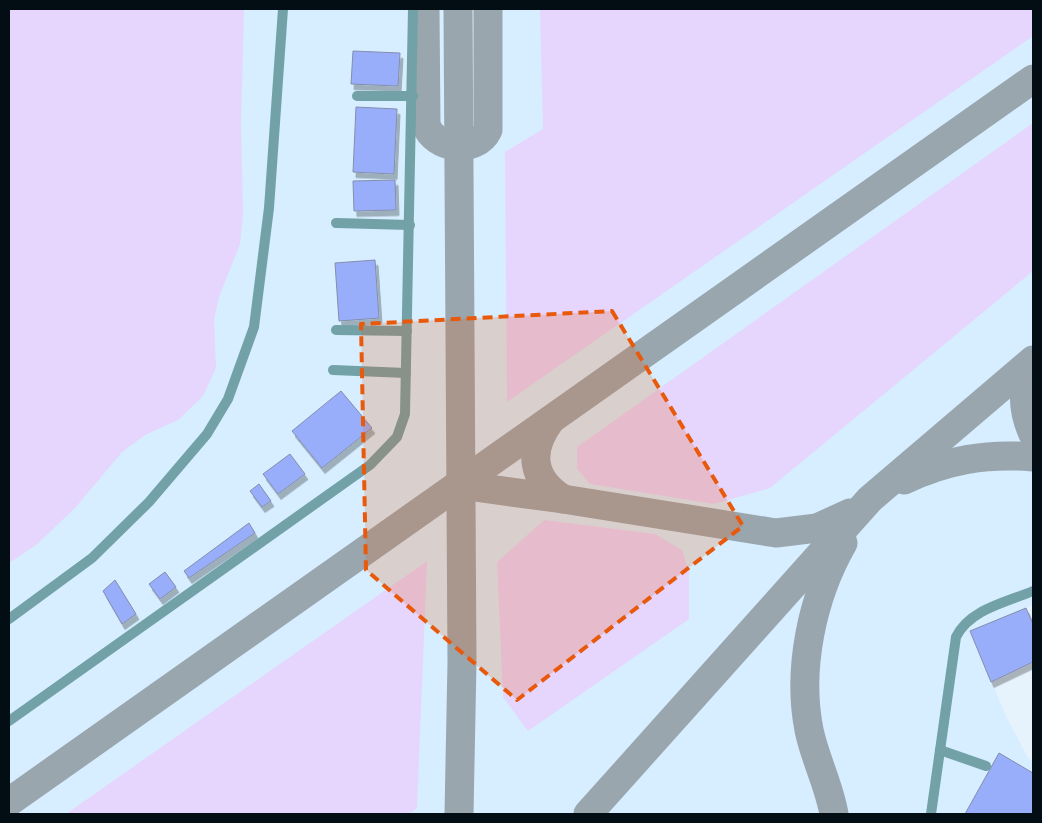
<svg xmlns="http://www.w3.org/2000/svg" width="1042" height="823" font-family="Ubuntu,sans-serif">
<style>
.built{fill:#d6eeff}
.green{fill:#e6d5fd}
.lines{fill:none;stroke-linecap:round;stroke-linejoin:round}
.taxiway{stroke:#9aa6ae;stroke-width:29}
.building{fill:#99aefb;stroke:#848dab;filter:url(#shadow)}
.minor{stroke:#72a1a8;stroke-width:10}
.marked{fill:#e8590c;fill-opacity:0.2;stroke:#e8590c;stroke-width:4;stroke-dasharray:10 6;stroke-linejoin:round}
</style>
<defs>
<filter id="shadow"><feDropShadow dx="3" dy="5.5" stdDeviation="0" flood-color="#0004"/></filter>
</defs>
<rect width="100%" height="100%" fill="#e6f3fc"/>
<polygon class="built" points="9,9 1033,9 1033,605 970,632 1007,718 1028,758 1033,761 1033,814 9,814"/>
<g class="green">
<polygon points="9,9 244,9 241,124 243,214 240,244 219,297 214,320 216,368 203,396 178,420 145,435 122,452 75,508 36,545 9,563"/>
<polygon points="540,9 1033,9 1033,36 507,402 505,152 543,129"/>
<polygon points="1033,123 1033,271 770,488 714,504 590,484 577,469 577,447"/>
<polygon points="544,520 655,534 682,550 689,572 689,619 528,731 503,697 497,562"/>
<polygon points="427,561 417,808 409,814 66,814"/>
</g>
<g class="lines">
<g class="taxiway">
<path d="M425 9 426 125C434 149 476 155 488 130V9"/>
<polyline points="458,9 462,662 459,814"/>
<path d="M1033 363C1021 387 1022 410 1033 434"/>
<path d="M550 421C528 451 531 479 563 499"/>
<path d="M904 480C947 460 986 453 1033 457"/>
<polyline points="460,485 563,499 776,533 817,528 850,513"/>
<polyline points="9,802 1033,79"/>
<polyline points="588,814 870,499 1033,360"/>
<path d="M834 814C829 785 815 759 809 730 797 669 812 597 843 543"/>
</g>
</g>
<g class="building">
<polygon points="353,51 400,53 398,86 351,84"/>
<polygon points="356,107 397,109 394,174 353,172"/>
<polygon points="395,180 396,210 354,211 353,181"/>
<polygon points="375,260 379,318 339,321 335,263"/>
<polygon points="341,391 372,428 322,468 292,431"/>
<polygon points="290,454 305,474 278,494 263,474"/>
<polygon points="259,484 271,501 262,507 250,491"/>
<polygon points="249,523 255,533 189,578 184,571"/>
<polygon points="165,572 176,587 160,599 149,584"/>
<polygon points="115,580 136,614 122,624 103,591"/>
<polygon points="1026,608 1033,624 1033,662 991,682 970,631"/>
<polygon points="999,753 1033,773 1033,814 965,814"/>
</g>
<g class="lines">
<g class="minor">
<polyline points="357,96 413,96"/>
<polyline points="336,223 410,225"/>
<polyline points="336,330 407,331"/>
<polyline points="333,370 406,373"/>
<polyline points="9,619 92,558 149,502 207,434 228,399 254,327 269,208 283,9"/>
<polyline points="9,721 370,465 397,437 405,414 413,9"/>
<polyline points="940,750 986,766"/>
<path d="M931 814 956 637C970 609 1007 602 1033 591"/>
</g>
</g>
<path class="marked" d="M612 311 743 526 517 700 366 570 361 324Z"/>
<rect width="1042" height="823" fill="none" stroke="#030d14" stroke-width="20"/>
</svg>
